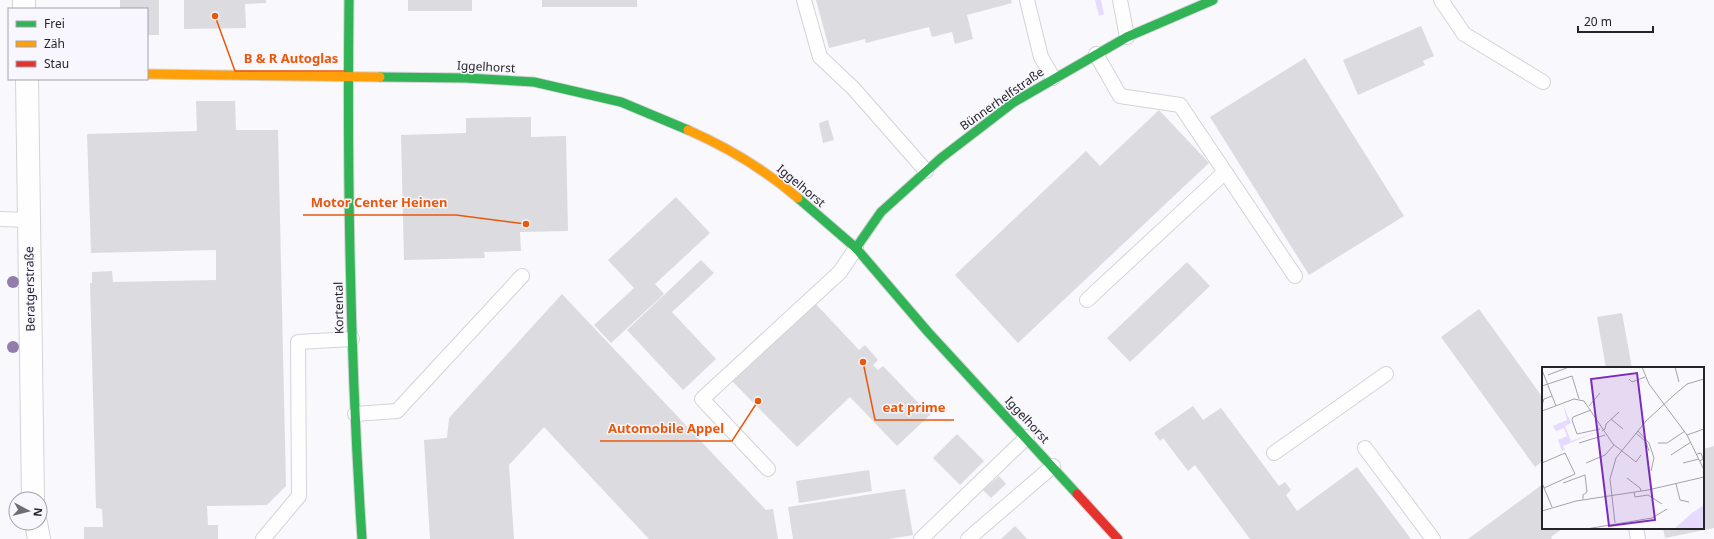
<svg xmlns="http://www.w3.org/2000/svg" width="1714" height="539" font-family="'Noto Sans',sans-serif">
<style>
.green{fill:#e6dafe}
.building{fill:#dcdbdf}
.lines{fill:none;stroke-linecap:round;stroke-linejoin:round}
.lane-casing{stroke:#d4d3d7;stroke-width:16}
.street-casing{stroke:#d4d3d7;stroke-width:24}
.fast-casing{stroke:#d4d3d7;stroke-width:11}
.slow-casing{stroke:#d4d3d7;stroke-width:11}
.jam-casing{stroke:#d4d3d7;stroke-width:11}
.lane{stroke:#fefeff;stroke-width:14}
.street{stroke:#fefeff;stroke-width:22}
.fast{stroke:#30b455;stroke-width:9}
.slow{stroke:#ff9f0a;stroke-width:9}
.jam{stroke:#e5322d;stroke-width:9}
.tree{fill:#927dab}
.labels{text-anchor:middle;stroke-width:3;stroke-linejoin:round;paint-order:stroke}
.street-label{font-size:12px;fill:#262429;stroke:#f8f6fe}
.inset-road{fill:none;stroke:#a5a3a8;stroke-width:1}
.view{fill:#7b2cbf;fill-opacity:0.15;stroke:#7b2cbf;stroke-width:2}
.inset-edge{fill:none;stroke:#262429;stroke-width:2}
.leader{fill:none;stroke:#e8590c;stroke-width:1.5}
.callout-dot{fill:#e8590c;stroke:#f8f6fe;stroke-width:1.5}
.callout-label{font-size:13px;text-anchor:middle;font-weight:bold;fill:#e8590c;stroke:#f8f6fe;stroke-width:3;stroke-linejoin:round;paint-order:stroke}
</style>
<rect width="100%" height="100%" fill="#f9f8fc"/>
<polygon class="green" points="1095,0 1101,0 1104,14 1099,16"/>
<g class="building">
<polygon points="120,0 159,0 159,35 147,35 147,9 120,9"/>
<polygon points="184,0 266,0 266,3 245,4 246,28 184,29"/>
<rect x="408" y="0" width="64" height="11"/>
<rect x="542" y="0" width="95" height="7"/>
<polygon points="816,0 1011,0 1012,3 967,15 973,39 955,44 952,32 932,37 929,27 866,43 865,39 829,48"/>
<polygon points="1421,26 1434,56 1423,61 1425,65 1358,95 1343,60"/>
<polygon points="1305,58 1404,216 1309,275 1210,117"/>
<polygon points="196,101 235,101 236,130 278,130 286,486 267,505 207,506 208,525 218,525 218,539 84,539 84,527 103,527 102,509 96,508 90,283 92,283 92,272 112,271 113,282 216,280 216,250 91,253 87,134 197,131"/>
<polygon points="1159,110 1209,163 1018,343 955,275 1086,151 1100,166"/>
<polygon points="531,117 531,137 566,136 568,231 520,232 521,251 484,252 485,258 404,260 401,135 466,133 466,118"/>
<polygon points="828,120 834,140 823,143 819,123"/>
<polygon points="676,197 710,233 655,284 664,294 611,343 594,325 634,288 608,260"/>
<polygon points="701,260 714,273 672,312 716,359 683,390 627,330"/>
<polygon points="1187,262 1210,286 1130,362 1107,338"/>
<polygon points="562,294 766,510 773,509 778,539 649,539 544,427 509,465 514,539 430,539 424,440 447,438 449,418"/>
<polygon points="814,302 859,350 865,345 878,360 873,365 878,370 883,366 929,414 932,413 897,446 850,397 797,447 731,380"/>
<polygon points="1479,309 1543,398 1543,461 1535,467 1441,337"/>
<polygon points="1622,313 1632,368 1606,368 1597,317"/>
<polygon points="1193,406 1203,420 1221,408 1279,486 1285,482 1291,490 1286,495 1297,511 1357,467 1411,539 1250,539 1195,465 1188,471 1163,438 1160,441 1154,433"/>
<polygon points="957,434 984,461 960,485 933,458"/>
<polygon points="1714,446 1714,528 1665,538 1663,528 1703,528 1703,449"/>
<polygon points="869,470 872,491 799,503 796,481"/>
<polygon points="999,476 1006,484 991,498 983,490"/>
<polygon points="1543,484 1543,528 1563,528 1551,537 1552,539 1468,539"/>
<polygon points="905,489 913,535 889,539 793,539 788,507"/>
<polygon points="1015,526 1027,539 1001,539"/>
</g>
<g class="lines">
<defs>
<g id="lane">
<polyline points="804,0 820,57 853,88 926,171"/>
<polyline points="1027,0 1041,57 1053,78"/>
<polyline points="1120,0 1127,37"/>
<polyline points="1441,0 1464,34 1543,82"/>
<polyline points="1096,54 1120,96 1180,105 1295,276"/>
<polyline points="0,219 29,220"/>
<polyline points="1087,300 1225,172"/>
<polyline points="355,414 397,411 522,276"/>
<polyline points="1365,448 1433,539"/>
<polyline points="1274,453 1386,374"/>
<polyline points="768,469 702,399 840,272 856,248"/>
<polyline points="1636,528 1638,539"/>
<polyline points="263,539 299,496 298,342 352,339"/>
<polyline points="921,539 1027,437"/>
<polyline points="968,539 1053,466"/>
</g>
<g id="street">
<polyline points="24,0 24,9"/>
<polyline points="27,79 33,499"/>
<polyline points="36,523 39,539"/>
</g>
<g id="fast">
<path d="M349 0C347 180 350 359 362 539"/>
<polyline points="380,77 466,78 534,82 621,102 688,130"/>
<polyline points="798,198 856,248 928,332 1077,494"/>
<polyline points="856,248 881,212 941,158 1014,102 1127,37 1213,0"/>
</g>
<g id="slow">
<polyline points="147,74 380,77"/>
<path d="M688 130C729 148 764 169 798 198"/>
</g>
<polyline id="jam" points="1077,494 1118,539"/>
</defs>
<use href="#lane" class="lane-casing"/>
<use href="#street" class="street-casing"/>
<use href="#fast" class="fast-casing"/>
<use href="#slow" class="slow-casing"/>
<use href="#jam" class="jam-casing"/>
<use href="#lane" class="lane"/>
<use href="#street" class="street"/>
<use href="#fast" class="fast"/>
<use href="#slow" class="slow"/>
<use href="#jam" class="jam"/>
</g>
<g class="tree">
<circle cx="13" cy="282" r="6"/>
<circle cx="13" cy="347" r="6"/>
</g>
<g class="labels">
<g class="street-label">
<text transform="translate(486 67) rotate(3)" y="4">Iggelhorst</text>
<text transform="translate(1002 99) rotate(-35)" y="4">Bünnerhelfstraße</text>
<text transform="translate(801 186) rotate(40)" y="4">Iggelhorst</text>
<text transform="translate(30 289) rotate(-91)" y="4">Beratgerstraße</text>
<text transform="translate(339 308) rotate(-91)" y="4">Kortental</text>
<text transform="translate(1027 420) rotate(47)" y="4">Iggelhorst</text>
</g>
</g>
<g transform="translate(1542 367)">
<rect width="162" height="162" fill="#f9f8fc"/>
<path d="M21 38 29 56 23 59 29 74 57 64 21 79 23 83 20 84 16 73 25 69 22 61 14 64 11 59 25 53ZM162 138V160L159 162H132L150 146Z" fill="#e6dafe"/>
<path class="inset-road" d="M100 0 107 17 145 68 162 103M133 0 137 15M0 3 14 39M6 8 27 0M87 12 90 15 103 10M0 19 30 9 37 32M0 38 2 32 10 29M47 39 58 26M49 43 31 50 30 53 35 67 58 62M0 44 32 32 42 34 71 77 94 95 99 88M69 52 81 62M60 64 63 62 64 57 77 45M96 64 107 76 112 91 109 104M94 66 104 75 107 84M145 68 162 62M37 76 63 68M116 76H125L143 64M155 87 159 86 161 92 158 94M129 88 149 75M0 96 23 86 33 107 2 121M44 96 63 88 72 78M141 96 157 92M85 111 98 121 99 124M0 116 10 140M21 116 43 108 45 125 41 128V132M134 117 138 133 147 135M92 125 93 130 106 128 120 137M0 144 34 134 106 123 162 110M73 156 68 112 74 91 104 54 131 29 145 17 162 12M44 162 110 151 125 142"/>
<path class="view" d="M95 6 113 153 67 159 49 12Z"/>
<rect width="162" height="162" class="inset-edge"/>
</g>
<path class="leader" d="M215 16L235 71H346M526 224L456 215H303M863 362L875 420H954M758 401L732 441H600"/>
<g class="callout-dot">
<circle cx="215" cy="16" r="4"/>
<circle cx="526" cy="224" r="4"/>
<circle cx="863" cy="362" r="4"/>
<circle cx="758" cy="401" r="4"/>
</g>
<g class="callout-label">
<text x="291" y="63">B &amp; R Autoglas</text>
<text x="379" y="207">Motor Center Heinen</text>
<text x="914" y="412">eat prime</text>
<text x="666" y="433">Automobile Appel</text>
</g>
<rect x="8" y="8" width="140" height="72" fill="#f8f6fe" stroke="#a4a2a9"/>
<rect x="16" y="21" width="20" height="6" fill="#30b455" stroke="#a4a2a9"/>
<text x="44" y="28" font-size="12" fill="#262429">Frei</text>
<rect x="16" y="41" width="20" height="6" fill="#ff9f0a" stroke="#a4a2a9"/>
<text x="44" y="48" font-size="12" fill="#262429">Zäh</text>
<rect x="16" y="61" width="20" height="6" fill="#e5322d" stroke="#a4a2a9"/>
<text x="44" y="68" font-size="12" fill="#262429">Stau</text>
<g transform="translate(28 511) rotate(97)"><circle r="19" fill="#f8f6fe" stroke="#a4a2a9"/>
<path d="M0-3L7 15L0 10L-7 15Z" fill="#706e73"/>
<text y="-6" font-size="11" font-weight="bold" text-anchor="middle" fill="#262429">N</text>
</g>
<path d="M1578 26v6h75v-6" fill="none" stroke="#262429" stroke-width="2"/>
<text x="1584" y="26" font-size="12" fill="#262429" stroke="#f8f6fe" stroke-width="3" paint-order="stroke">20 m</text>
</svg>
